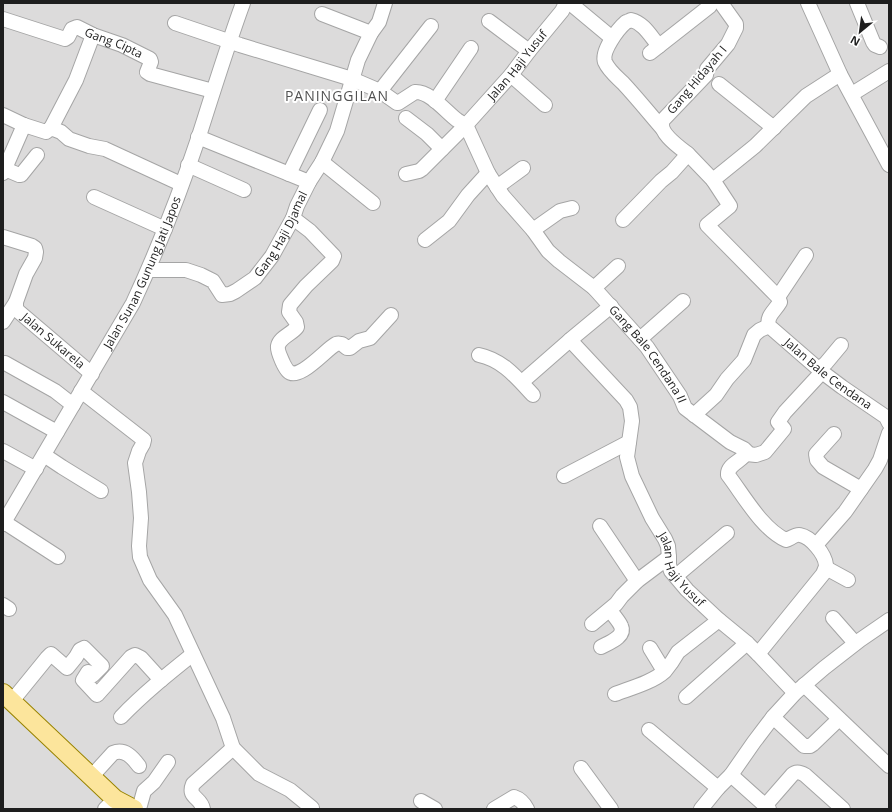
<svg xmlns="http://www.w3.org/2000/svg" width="892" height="812" font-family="'Open Sans',sans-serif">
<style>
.residential{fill:#dcdbdb}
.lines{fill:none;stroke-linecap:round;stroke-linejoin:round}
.minor-casing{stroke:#a5a5a5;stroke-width:16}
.major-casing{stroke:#988300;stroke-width:20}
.minor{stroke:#fff;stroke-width:14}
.major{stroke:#fce59c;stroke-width:18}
.labels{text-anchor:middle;stroke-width:4;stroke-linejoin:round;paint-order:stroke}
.street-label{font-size:12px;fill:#1e1e1e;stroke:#fff}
.quarter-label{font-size:14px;letter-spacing:1px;fill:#515151;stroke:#fff}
</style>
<rect width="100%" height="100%" fill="#efeee4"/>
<rect class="residential" x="3" y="3" width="886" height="806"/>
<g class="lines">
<defs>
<g id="minor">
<polyline points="570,3 612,38"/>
<polyline points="808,3 840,74 889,165"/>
<polyline points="857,3 873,42 875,45 880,47"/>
<polyline points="322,14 371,33"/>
<path id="s1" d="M3 19 65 39 68 37 72 29 77 27 93 35 122 45 150 59 151 62 147 72 150 74 213 91"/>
<polyline points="489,21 529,51"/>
<path d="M175 23 240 45 352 79 380 91 397 103H398L415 92C430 91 446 112 457 120 460 122 463 124 466 125"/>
<path d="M659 46C651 37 644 23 631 20 631 20 627 22 626 22 618 29 601 51 605 62 609 71 617 77 623 83 637 98 649 113 662 128"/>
<polyline points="650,53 710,6"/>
<polyline points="511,75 545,105"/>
<polyline points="719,84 774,128"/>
<polyline points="380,91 431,26"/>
<polyline points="852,94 889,71"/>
<polyline points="435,101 471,48"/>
<polyline points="3,115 24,125 46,132 51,128 61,132 69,139 89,146 105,149 181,184"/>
<polyline points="406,118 427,134 442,149"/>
<path id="s2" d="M466 125 488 173 497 187 503 196 533 230 548 251 559 261 594 288 647 347 680 396 685 408 730 442 744 449 747 452C743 461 727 464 728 475 744 496 762 529 786 540 790 539 795 534 800 535 811 537 825 554 826 565 826 568 824 571 823 574L758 654"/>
<polyline points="51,128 76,80 93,35"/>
<polyline points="198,137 309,182"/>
<path id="s3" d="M688 154 713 180 730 206 707 225 778 297 780 302C775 311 766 316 769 326L822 372 842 387 886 417 889 423"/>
<polyline points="322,162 373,203"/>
<polyline points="188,165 244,190"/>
<polyline points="5,169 19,175 21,175 37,155"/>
<polyline points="3,173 24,125"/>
<polyline points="289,174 320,110"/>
<path id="s4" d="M406 174 419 171 422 169 466 125 511 75 529 51 562 11 566 3"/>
<polyline points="713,180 755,146 806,96 840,74"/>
<polyline points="497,187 523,168"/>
<polyline points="94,197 165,229"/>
<path d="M293 218 310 231 334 256 332 261 306 286 290 305 289 312 296 322 297 327C292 334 280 337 278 346 277 351 281 358 283 363 284 365 286 369 288 371 299 382 326 349 336 344 339 343 340 344 342 344L347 348H350L359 341 370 338 391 315"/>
<path d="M623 220 661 181 672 172 688 154C679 147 657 132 663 120L706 75 707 69 728 44 736 28V24L721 3"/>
<polyline points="533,230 560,211 572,208"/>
<path id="s5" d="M3 237 32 246 35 248 36 252 35 258 26 274 16 302V308L18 311 92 374"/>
<polyline points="425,240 449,221 468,195 488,173"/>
<path id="s6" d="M149 270H186L201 275 213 281 222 295 230 294 236 291 255 278 272 256 293 218 297 206 309 182 322 162 337 131 358 60 371 33 379 22 385 3"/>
<polyline points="594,288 618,266"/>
<polyline points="778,297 806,255"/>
<path id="s7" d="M611 306 570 340 626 400 630 407 632 421 627 457 632 476 652 518 665 539 668 546 669 557V565L671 571 687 590 719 620 747 643 758 654 795 693"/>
<polyline points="3,322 16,302"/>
<polyline points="640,339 683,301"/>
<path d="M479 355C503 360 517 378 533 395"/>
<polyline points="5,363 55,391 73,405"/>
<polyline points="819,369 826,363 841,345"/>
<polyline points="522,382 570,340"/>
<polyline points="81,391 144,440 143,444 139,451 135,463 139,492 141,518 139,546 140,557 150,580 175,615 223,718 233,748 259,774 290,790 312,808"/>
<polyline points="3,402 57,432"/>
<polyline points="694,415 716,395 727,379 744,360 754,335 760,330 769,326"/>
<polyline points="834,434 816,454 817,460 823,467 861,489"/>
<polyline points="3,451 36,469"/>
<polyline points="747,454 756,455 765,452 784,429 778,422 785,412 822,372"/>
<polyline points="44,455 62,467 101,491"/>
<polyline points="564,476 629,442"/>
<polyline points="4,522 58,557"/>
<path id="s8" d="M3 524 133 303C158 249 180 193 199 136 213 92 227 47 243 3"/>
<polyline points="600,526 637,581"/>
<polyline points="816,545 845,512 875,469 880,460 889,433"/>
<polyline points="826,568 848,580"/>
<polyline points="676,576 727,533"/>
<polyline points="3,605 9,609"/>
<polyline points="833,618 855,643"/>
<polyline points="592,624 616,604 622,596 637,581 669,557"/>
<path d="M601 647C608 643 626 637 621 626 619 621 613 615 610 610"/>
<polyline points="650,648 664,671"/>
<polyline points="804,685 889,766"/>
<path d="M615 694C631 688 653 682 665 671 670 665 674 659 678 652L719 620"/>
<polyline points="686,697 747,643"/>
<polyline points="12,701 47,658 51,654 67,668 76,657 80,650 84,648 102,666 93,675 88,672 83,680 97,695 131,657 135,655 141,658 161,680"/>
<path d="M121 717C143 694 168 674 193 654"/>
<polyline points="773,717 804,746 810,746 813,744 839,719"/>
<polyline points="649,730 718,788"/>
<polyline points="581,768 611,809"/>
<polyline points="731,775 769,809"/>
<path d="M92 776 113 753C125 748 133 758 139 766"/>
<polyline points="421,801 435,809"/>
<path d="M765 806 792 775C796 771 800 772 805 775L843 809"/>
<polyline points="105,809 115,799"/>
<polyline points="139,809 144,791 154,782 168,762"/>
<path d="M203 809C201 797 187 798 193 784L233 748"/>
<path d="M494 809 514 797C520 799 524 803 527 809"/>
<polyline points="701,809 718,788 731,775 754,742 773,717 795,693 824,668 860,640 889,620"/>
</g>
<polyline id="major" points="3,693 115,799 134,809"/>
</defs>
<use href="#minor" class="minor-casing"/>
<use href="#major" class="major-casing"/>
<use href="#minor" class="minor"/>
<use href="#major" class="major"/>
</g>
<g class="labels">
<g class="street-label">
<text dy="4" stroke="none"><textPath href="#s1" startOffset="123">Gang Cipta</textPath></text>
<text dy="4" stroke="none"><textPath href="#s4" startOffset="158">Jalan Haji Yusuf</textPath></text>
<text transform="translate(697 80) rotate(-50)" y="4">Gang Hidayah I</text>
<text dy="4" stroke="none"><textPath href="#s6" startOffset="172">Gang Haji Djamal</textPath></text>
<text dy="4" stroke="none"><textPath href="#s8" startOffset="288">Jalan Sunan Gunung Jati Japos</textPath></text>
<text dy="4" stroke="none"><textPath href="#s5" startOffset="148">Jalan Sukarela</textPath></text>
<text dy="4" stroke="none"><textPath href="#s2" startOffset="296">Gang Bale Cendana II</textPath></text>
<text dy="4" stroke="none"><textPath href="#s3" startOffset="307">Jalan Bale Cendana</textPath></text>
<text dy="4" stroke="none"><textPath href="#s7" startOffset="321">Jalan Haji Yusuf</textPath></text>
</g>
<g class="quarter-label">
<text x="337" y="101">PANINGGILAN</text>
</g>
</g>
<rect width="892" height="812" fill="none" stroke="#1e1e1e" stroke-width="8"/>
<g transform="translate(860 32) rotate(209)" stroke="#ffffff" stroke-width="3" paint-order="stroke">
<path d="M0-3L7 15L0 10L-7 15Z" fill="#1e1e1e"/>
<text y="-6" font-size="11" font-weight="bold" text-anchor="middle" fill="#1e1e1e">N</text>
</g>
</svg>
